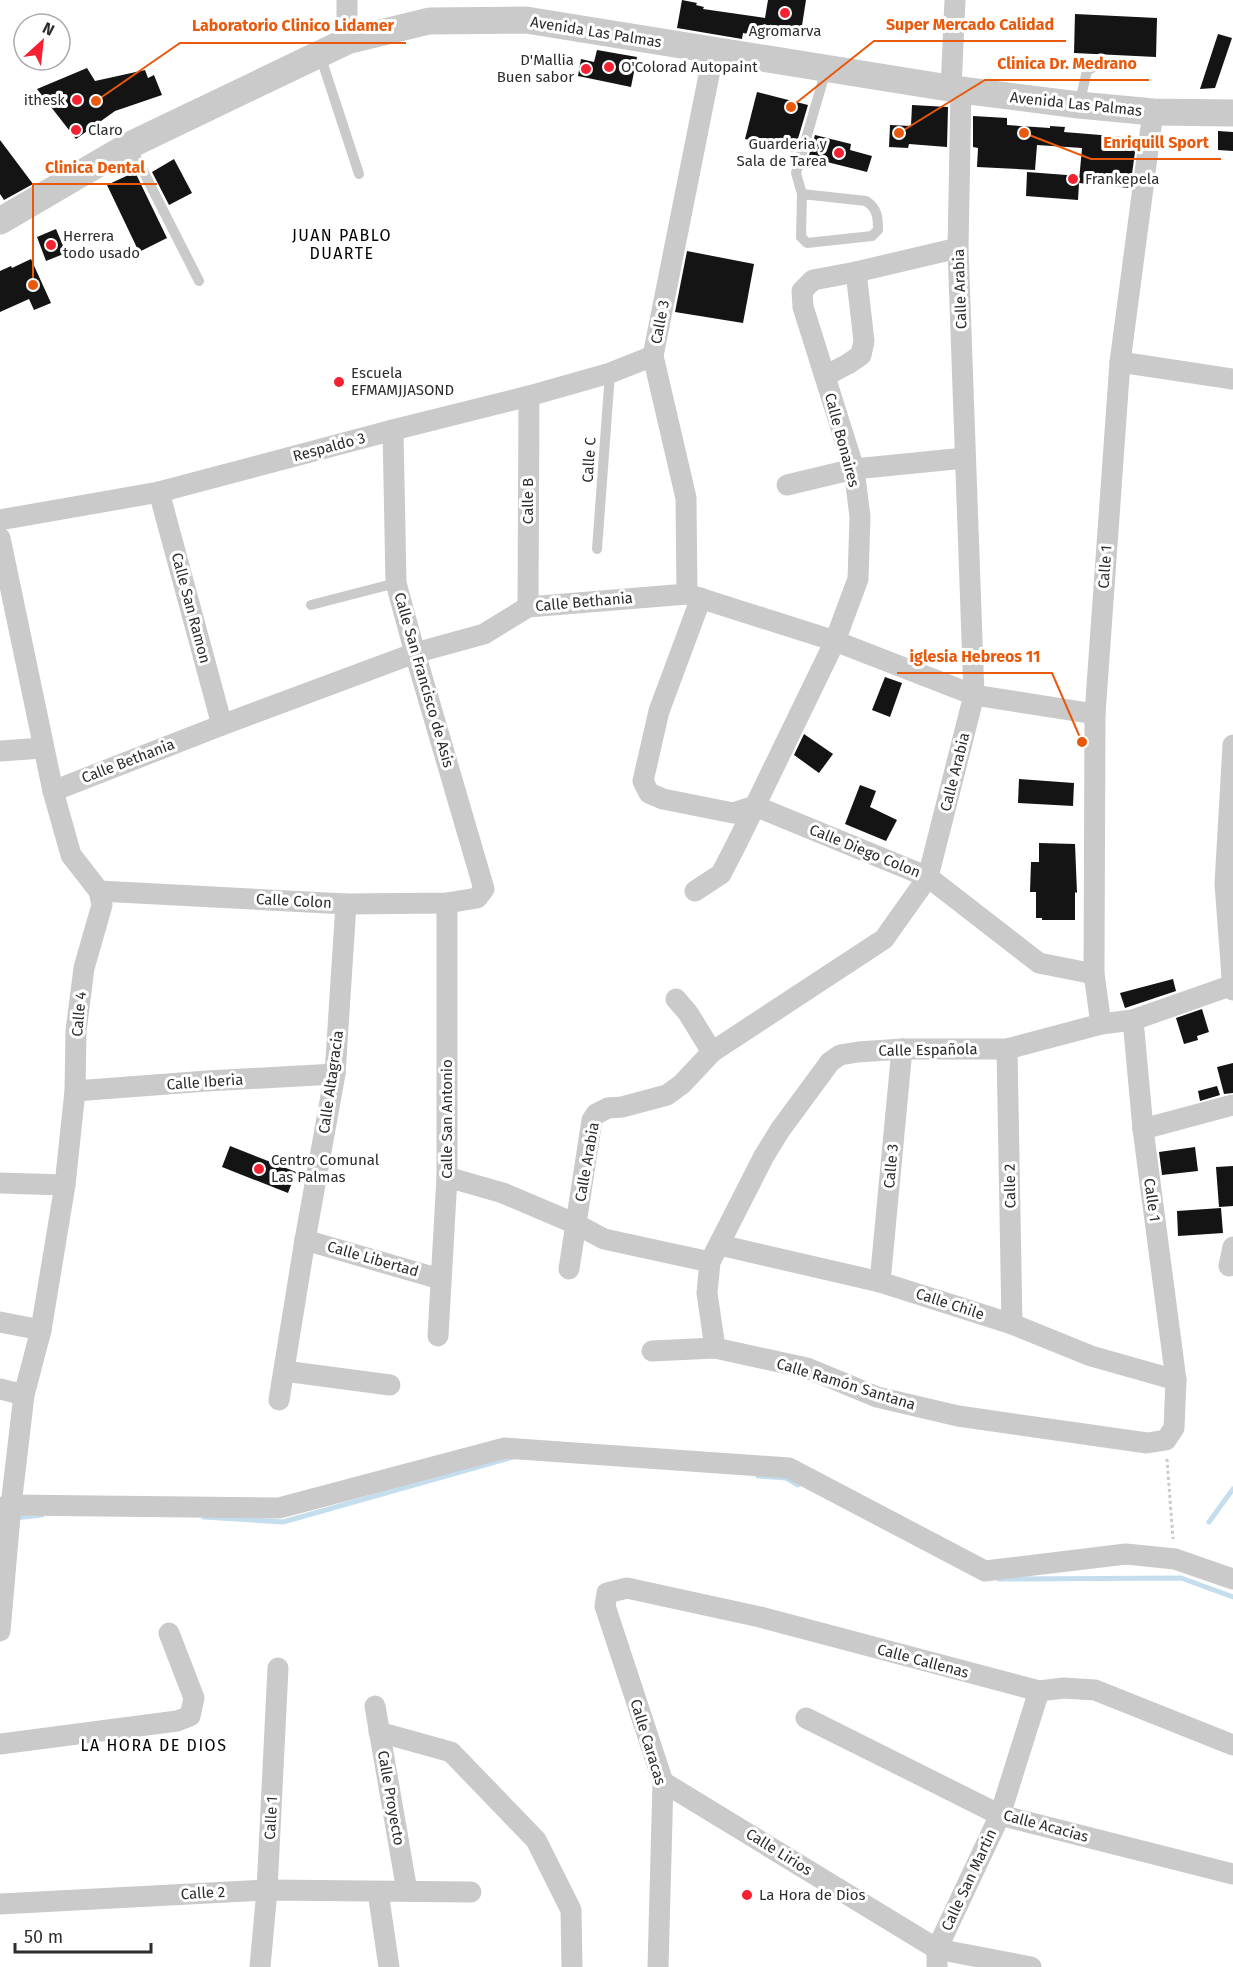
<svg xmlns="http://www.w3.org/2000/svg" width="1233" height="1967" font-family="'Fira Sans',sans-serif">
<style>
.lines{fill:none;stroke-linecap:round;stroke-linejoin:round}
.stream{stroke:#c4deee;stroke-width:5}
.building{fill:#141414}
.path{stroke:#cacaca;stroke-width:3;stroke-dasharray:3 3;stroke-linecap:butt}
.service{stroke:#cacaca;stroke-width:10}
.minor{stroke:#cacaca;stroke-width:21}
.tertiary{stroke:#cacaca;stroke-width:27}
.poi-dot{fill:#f32132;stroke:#fff;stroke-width:2}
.labels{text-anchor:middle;stroke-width:6;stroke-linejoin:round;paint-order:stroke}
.poi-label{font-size:15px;fill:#2d2d2d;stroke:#fff;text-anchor:start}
.street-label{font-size:15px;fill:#2d2d2d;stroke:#fff}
.neighbourhood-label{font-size:16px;letter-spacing:1.5px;fill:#000;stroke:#fff}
.leader{fill:none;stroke:#e8590c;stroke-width:2}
.callout-dot{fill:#e8590c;stroke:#fff;stroke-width:2}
.callout-label{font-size:16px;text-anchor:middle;font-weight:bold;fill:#e8590c;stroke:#fff;stroke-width:6;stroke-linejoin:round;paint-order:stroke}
</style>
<rect width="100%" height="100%" fill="#fff"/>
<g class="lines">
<g class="stream">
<polyline points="758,1476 786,1478 798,1485"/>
<polyline points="204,1517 283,1522 513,1457"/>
<polyline points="15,1518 42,1515"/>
<polyline points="1209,1522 1233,1489"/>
<polyline points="998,1579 1181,1578 1233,1597"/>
</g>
</g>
<g class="building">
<polygon points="682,0 697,3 696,5 704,7 703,9 765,18 768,0 806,0 801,32 772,27 770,38 743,33 742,39 677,28"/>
<polygon points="1075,14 1157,18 1156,57 1074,53"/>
<polygon points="1218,34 1232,38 1215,88 1200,89"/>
<polygon points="597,50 637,57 631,87 578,76 581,59 594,62"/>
<polygon points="87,68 95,81 145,70 148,78 154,75 162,95 115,111 76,139 37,89"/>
<polygon points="757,92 808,105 794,152 745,139"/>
<polygon points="912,105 948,107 947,147 909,144 908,148 889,147 890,125 911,126"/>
<polygon points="973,116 1007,118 1007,125 1050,128 1050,126 1065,127 1064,132 1137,138 1130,188 1079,183 1078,200 1026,196 1027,172 1080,176 1079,181 1082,148 1037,145 1035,170 977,167 978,148 973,147"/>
<polygon points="1218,131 1233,132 1233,151 1218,150"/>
<polygon points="815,135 851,144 850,150 872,156 867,172 815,159 815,157 809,155"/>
<polygon points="0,140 33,184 4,200 0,194"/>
<polygon points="174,159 192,193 169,205 152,172"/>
<polygon points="135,172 167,238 139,252 107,185"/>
<polygon points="56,229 66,253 46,261 37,237"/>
<polygon points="687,251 754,264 743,323 675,312"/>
<polygon points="31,259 51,303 34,310 29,299 0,312 0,271 11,266 12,268"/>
<polygon points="885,677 902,683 890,717 872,710"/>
<polygon points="804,734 833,754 819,773 794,755"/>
<polygon points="1019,779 1074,783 1073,806 1018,803"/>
<polygon points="860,785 876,791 870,807 897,820 886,841 845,824"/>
<polygon points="1039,843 1075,844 1077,893 1075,892 1075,920 1042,920 1042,918 1036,918 1036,892 1030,892 1031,862 1039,862"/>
<polygon points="1173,979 1176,991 1125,1008 1120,993"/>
<polygon points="1202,1009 1209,1032 1197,1036 1198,1040 1184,1044 1176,1018"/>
<polygon points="1233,1063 1233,1093 1224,1094 1217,1067"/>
<polygon points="1217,1086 1220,1095 1200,1101 1198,1091"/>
<polygon points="230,1146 296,1172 288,1193 222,1167"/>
<polygon points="1195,1147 1198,1171 1162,1175 1159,1152"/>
<polygon points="1233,1166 1233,1206 1219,1207 1216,1167"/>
<polygon points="1221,1208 1223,1233 1178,1236 1177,1211"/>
</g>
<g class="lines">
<polyline class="path" points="1167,1459 1173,1539"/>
<g class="service">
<polyline points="320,55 359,174"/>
<polyline points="1079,105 1087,71 1094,67 1125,66"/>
<polyline points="130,145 199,281"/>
<path d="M802 194 866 201C877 208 878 216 878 230L872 236 807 243 801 237 802 194 796 173 826 70"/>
<polyline points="597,549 610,373"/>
<polyline points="311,605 396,583"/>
</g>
<g class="minor">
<polyline points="347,41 347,0"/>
<polyline points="951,89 955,0"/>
<polyline points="1120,362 1233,379"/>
<polyline points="825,376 848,364 861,355 864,341 856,272"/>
<polyline points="787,485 854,469 965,458"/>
<polyline points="159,492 222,725"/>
<polyline points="0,520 159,492 393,430 529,396 610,373 653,356"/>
<polyline points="0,538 53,791 71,855 99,891 102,905 84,968 76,1031 75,1091 65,1185 41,1330 24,1395 11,1505 0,1631"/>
<polyline points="687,594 686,498 653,356 714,50"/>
<polyline points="701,598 659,711 643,781 649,793 663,799 733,813 755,806 928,877 1039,963 1094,974"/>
<polyline points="528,607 529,396"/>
<polyline points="1233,745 1225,884 1233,990"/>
<polyline points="0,751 43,748"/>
<polyline points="53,791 222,725 415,653 484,634 528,607 687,594 835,641 974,695 1095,714"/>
<polyline points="99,891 346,904 447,903 477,898 484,889 415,653 396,583 393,430"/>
<polyline points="695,891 721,874 738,841 835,641 858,579 860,517 854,469 803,307 802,291 813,280 856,272 958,248"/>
<polyline points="676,999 688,1013 712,1052"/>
<polyline points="1101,1024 1094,974 1095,714 1120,362 1153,112"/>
<polyline points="1007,1049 1012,1324"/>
<polyline points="75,1091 207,1081 335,1074"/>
<polyline points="1143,1129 1233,1105"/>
<polyline points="447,1177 503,1193 576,1224 604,1239 710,1262"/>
<polyline points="0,1183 65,1185"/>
<polyline points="305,1240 440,1279"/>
<polyline points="720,1245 880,1282 1012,1324 1091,1356 1176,1380"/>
<polyline points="1229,1266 1233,1247"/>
<polyline points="569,1269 592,1120 596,1114 608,1108 622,1107 667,1095 682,1084 712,1052 884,939 928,877 974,695 958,248 961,90"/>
<polyline points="880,1282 902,1049"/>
<polyline points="0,1322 41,1330"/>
<polyline points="438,1336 447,1177 447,903"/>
<polyline points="715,1348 707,1293 710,1262 764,1156 780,1130 830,1062 840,1055 858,1052 902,1049 1007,1049 1101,1024 1133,1020 1233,985"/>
<polyline points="652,1351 715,1348 807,1368 877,1397 958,1416 1147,1443 1166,1440 1174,1428 1176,1380 1143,1129 1133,1020"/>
<polyline points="284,1371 390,1385"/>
<polyline points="0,1389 24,1395"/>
<polyline points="279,1400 305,1240 335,1074 346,904"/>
<polyline points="0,1508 11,1505 279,1508 505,1448 789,1468 985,1571 1126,1554 1175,1559 1233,1579"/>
<polyline points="375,1706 407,1891"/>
<polyline points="806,1718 1000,1815 1233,1874"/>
<polyline points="379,1732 451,1752 536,1840 571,1910 572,1967"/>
<polyline points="0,1744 177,1721 190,1716 194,1698 169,1633"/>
<polyline points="663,1782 937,1949 1031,1967"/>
<polyline points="378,1892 389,1967"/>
<polyline points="0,1904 267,1890 471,1892"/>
<polyline points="260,1967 267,1890 278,1668"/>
<polyline points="658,1967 663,1782 605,1606 607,1593 627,1588 760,1617 1039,1691 1064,1688 1095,1690 1233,1745"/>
<polyline points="937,1967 937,1949 1000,1815 1039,1691"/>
</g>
<polyline class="tertiary" points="0,221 130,145 347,41 429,21 526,20 961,90 1079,105 1153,112 1233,113"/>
</g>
<g class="poi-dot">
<circle cx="785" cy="13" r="6"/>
<circle cx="609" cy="67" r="6"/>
<circle cx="586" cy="69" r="6"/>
<circle cx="77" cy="100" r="6"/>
<circle cx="76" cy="130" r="6"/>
<circle cx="839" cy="153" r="6"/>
<circle cx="1073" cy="179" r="6"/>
<circle cx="51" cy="245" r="6"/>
<circle cx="339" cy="382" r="6"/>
<circle cx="259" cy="1169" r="6"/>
<circle cx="747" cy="1895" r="6"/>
</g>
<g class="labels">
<g class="poi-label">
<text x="785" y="36" text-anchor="middle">Agromarva</text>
<text x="574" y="65" text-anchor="end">D'Mallia<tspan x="574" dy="17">Buen sabor</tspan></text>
<text x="621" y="72">O'Colorad Autopaint</text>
<text x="65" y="105" text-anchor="end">ithesk</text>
<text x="88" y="135">Claro</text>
<text x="827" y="149" text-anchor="end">Guarderia y<tspan x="827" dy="17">Sala de Tarea</tspan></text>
<text x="1085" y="184">Frankepela</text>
<text x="63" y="241">Herrera<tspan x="63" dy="17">todo usado</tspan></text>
<text x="351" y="378">Escuela<tspan x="351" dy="17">EFMAMJJASOND</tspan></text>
<text x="271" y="1165">Centro Comunal<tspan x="271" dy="17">Las Palmas</tspan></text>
<text x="759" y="1900">La Hora de Dios</text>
</g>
<g class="street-label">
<text transform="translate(596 32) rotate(9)" y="5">Avenida Las Palmas</text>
<text transform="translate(1076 104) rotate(6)" y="5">Avenida Las Palmas</text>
<text transform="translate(960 289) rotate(-92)" y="5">Calle Arabia</text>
<text transform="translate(660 322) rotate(-79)" y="5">Calle 3</text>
<text transform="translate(842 440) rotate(75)" y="5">Calle Bonaires</text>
<text transform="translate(329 447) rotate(-15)" y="5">Respaldo 3</text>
<text transform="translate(589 460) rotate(-86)" y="5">Calle C</text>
<text transform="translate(528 501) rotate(-90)" y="5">Calle B</text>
<text transform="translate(1105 567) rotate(-86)" y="5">Calle 1</text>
<text transform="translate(584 602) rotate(-5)" y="5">Calle Bethania</text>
<text transform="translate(191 608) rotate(75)" y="5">Calle San Ramon</text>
<text transform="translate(424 680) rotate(74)" y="5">Calle San Francisco de Asis</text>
<text transform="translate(128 761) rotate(-21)" y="5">Calle Bethania</text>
<text transform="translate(955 772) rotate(-76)" y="5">Calle Arabia</text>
<text transform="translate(865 851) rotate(22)" y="5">Calle Diego Colon</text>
<text transform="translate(294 901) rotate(3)" y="5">Calle Colon</text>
<text transform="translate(79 1014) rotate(-85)" y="5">Calle 4</text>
<text transform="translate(928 1050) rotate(-1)" y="5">Calle Española</text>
<text transform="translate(205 1082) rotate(-4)" y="5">Calle Iberia</text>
<text transform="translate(331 1082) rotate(-82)" y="5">Calle Altagracia</text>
<text transform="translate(447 1119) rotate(-90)" y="5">Calle San Antonio</text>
<text transform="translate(587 1162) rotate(-80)" y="5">Calle Arabia</text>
<text transform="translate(891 1166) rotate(-85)" y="5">Calle 3</text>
<text transform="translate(1010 1186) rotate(-91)" y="5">Calle 2</text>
<text transform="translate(1152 1200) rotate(82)" y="5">Calle 1</text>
<text transform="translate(373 1259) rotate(16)" y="5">Calle Libertad</text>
<text transform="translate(950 1304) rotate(18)" y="5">Calle Chile</text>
<text transform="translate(846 1384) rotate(17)" y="5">Calle Ramón Santana</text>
<text transform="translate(923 1661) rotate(15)" y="5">Calle Callenas</text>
<text transform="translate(648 1742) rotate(73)" y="5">Calle Caracas</text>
<text transform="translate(391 1798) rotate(80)" y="5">Calle Proyecto</text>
<text transform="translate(271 1818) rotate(-87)" y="5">Calle 1</text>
<text transform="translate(1046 1826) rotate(15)" y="5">Calle Acacias</text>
<text transform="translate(779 1852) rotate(32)" y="5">Calle Lirios</text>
<text transform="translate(969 1880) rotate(-65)" y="5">Calle San Martin</text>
<text transform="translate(203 1893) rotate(-3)" y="5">Calle 2</text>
</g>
<g class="neighbourhood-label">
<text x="342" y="241">JUAN PABLO<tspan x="342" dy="18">DUARTE</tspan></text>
<text x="154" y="1751">LA HORA DE DIOS</text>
</g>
</g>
<path class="leader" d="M791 107L874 41H1066M96 101L180 43H406M899 133L985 80H1149M1024 133L1091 159H1221M33 285L33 184H157M1082 742L1052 673H897"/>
<g class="callout-dot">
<circle cx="791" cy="107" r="6"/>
<circle cx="96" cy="101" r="6"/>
<circle cx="899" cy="133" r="6"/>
<circle cx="1024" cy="133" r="6"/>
<circle cx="33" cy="285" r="6"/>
<circle cx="1082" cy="742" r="6"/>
</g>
<g class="callout-label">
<text x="970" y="30">Super Mercado Calidad</text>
<text x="293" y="31">Laboratorio Clinico Lidamer</text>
<text x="1067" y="69">Clinica Dr. Medrano</text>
<text x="1156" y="148">Enriquill Sport</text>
<text x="95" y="173">Clinica Dental</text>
<text x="975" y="662">iglesia Hebreos 11</text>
</g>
<g transform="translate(42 42) rotate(27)"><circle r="28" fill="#ffffff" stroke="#ababab" stroke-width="1.5"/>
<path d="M0-4.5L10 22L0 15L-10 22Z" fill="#f32132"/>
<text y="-9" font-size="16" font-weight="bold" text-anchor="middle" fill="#2d2d2d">N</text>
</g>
<path d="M15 1943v9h136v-9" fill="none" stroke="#2d2d2d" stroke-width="3"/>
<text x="24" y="1943" font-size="18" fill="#2d2d2d" stroke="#ffffff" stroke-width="4.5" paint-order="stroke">50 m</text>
</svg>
